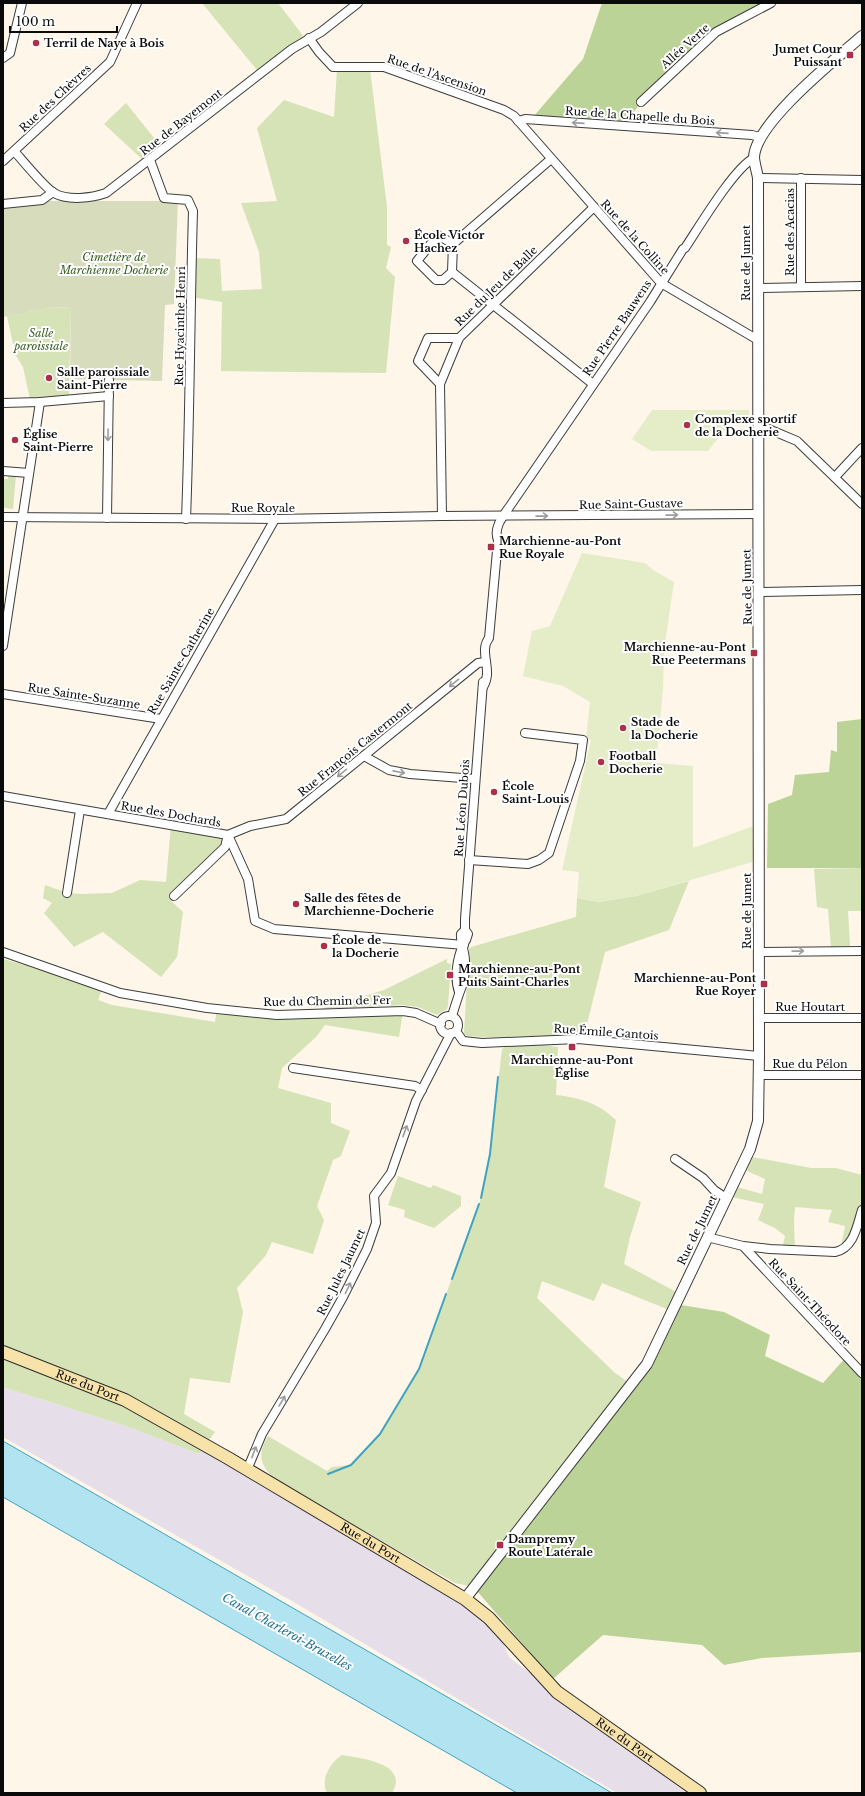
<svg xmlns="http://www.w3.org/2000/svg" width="865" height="1796" font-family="'Libre Baskerville',serif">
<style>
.industrial{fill:#e6dee9}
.green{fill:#d5e3b7}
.forest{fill:#bcd397}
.cemetery{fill:#d7dcbd}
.pitch{fill:#e5ecc8}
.water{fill:#b2e3f0;stroke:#40a2c0}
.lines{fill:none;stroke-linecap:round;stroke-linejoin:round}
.stream{stroke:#40a2c0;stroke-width:2}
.minor-casing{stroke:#3d3d3d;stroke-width:10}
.tertiary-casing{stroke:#3d3d3d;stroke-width:12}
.secondary-casing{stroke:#2c2c2c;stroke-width:14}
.minor{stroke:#fff;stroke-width:8}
.tertiary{stroke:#fff;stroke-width:10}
.secondary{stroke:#f7e2aa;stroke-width:12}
.oneway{stroke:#9d9d9d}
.poi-dot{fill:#ac304a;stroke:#fff;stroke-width:1.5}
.labels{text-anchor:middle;stroke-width:4;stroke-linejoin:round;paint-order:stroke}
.poi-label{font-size:11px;font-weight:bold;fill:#0a0a0a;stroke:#fff;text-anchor:start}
.street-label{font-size:11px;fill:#0a0a0a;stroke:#fff}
.park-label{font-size:11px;font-style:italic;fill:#375b21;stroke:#fff}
.water-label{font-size:12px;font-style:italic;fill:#20718f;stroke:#fff}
</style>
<rect width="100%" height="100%" fill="#fdf6e9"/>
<polygon class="industrial" points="3,1387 129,1427 199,1454 203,1448 269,1487 495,1624 509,1657 686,1793 617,1793 297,1604 3,1437"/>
<g class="green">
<polygon points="202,3 278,3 304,37 257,70"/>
<polygon points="337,69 370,69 387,207 387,245 391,247 386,268 395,277 386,373 221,371 222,302 191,297 192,258 220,259 222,291 262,289 259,252 241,203 277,201 257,128 284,100 334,117"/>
<polygon points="126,103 162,148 143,160 104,124"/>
<polygon points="71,307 69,395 30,399 23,367 15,354 7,316 48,308"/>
<polygon points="8,474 16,475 13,509 5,508 3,505 4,479 8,479"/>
<polygon points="171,825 228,835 225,847 170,900 183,912 177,957 161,977 103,932 74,947 44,913 52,903 43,898 45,885 67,893 82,894 112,893 140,880 166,882"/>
<polygon points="862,868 862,911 848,911 850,946 831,948 828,909 817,907 814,869"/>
<polygon points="689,881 669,930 605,952 584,1036 483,1037 467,1036 464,1033 469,949 471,947 576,917 577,898 599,902 636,896"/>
<polygon points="3,959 103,987 98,1000 112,1005 215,1022 217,1009 254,1015 403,1011 399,1037 325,1025 316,1037 282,1068 278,1088 331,1103 331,1123 350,1131 341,1156 333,1160 317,1206 324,1220 313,1254 272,1242 266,1255 237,1288 243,1312 230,1383 190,1378 184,1414 215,1432 199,1454 129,1427 3,1387"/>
<polygon points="447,959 447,963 451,964 448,1005 447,1009 437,1015 418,1007 403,1005 318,1010 384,990"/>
<path d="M512 1041 558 1047 556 1095C581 1098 598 1103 616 1120L604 1187 641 1202 630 1237 624 1264 680 1294 672 1311 602 1283 594 1301 542 1281 537 1298 615 1373 631 1384 469 1586 455 1583 277 1481C261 1467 256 1456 268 1436L327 1471 332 1467 351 1465 380 1434 419 1369 481 1198 490 1154 502 1049Z"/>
<polygon points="752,1157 811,1168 836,1168 862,1175 862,1201 855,1231 841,1247 845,1226 828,1222 832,1210 795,1207 794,1221 795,1250 783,1245 785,1236 775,1228 758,1220 764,1204 732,1197 737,1187 762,1194 765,1179 745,1170"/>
<polygon points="398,1176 431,1188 433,1185 461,1196 461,1206 434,1228 404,1217 405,1210 388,1205"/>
<path d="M342 1755C360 1758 410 1763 392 1793H327C320 1779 330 1763 342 1755Z"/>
</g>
<g class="forest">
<polygon points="602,3 772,3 716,32 641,102 624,126 533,117 583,59"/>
<polygon points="862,719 862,868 767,868 768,804 792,795 795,775 829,772 831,750 837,752 837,722"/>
<polygon points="681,1305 724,1312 770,1335 765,1356 823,1383 846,1357 862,1368 862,1652 762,1658 724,1665 702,1645 603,1635 553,1679 477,1591 639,1373"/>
</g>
<polygon class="cemetery" points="50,201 178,201 174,304 165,305 162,381 70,379 71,307 48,308 3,317 3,207"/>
<g class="pitch">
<path d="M652 410H749V418C731 418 718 439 708 451H651L632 439Z"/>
<polygon points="582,553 645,563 653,570 674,582 664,650 663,689 656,763 693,766 693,848 759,824 759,860 636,896 599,902 577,898 579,872 562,870 591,740 586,739 590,702 563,686 523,676 532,631 550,626"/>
</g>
<polygon class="water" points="3,1441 548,1755 612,1793 517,1793 3,1497"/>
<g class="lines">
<g class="stream">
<polyline points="481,1198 490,1154 498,1077"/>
<polyline points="452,1279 479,1204"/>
<polyline points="328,1474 351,1465 380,1434 419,1369 446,1294"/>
</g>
<defs>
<g id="minor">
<polyline points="309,38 319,52 333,67 384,67 504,110 514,116 661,283 758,340"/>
<polyline points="3,58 10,53 22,3"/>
<polyline points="641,102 716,32 771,3"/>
<polyline points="518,121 525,119 752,135 760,137"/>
<path d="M15 152C23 161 45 188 54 193 68 201 92 198 106 193L292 49 321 32 358 3"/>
<polyline points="551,159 453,244 452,272 593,384"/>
<path d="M150 160 164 198 188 200 193 211C190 314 190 416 186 519"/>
<polyline points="3,161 110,62 137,3"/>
<polyline points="758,178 862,180"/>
<polyline points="3,204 42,200 53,192"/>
<polyline points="452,272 443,280 436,280 417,261 438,235 453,244"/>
<polyline points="801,286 801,178"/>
<polyline points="758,288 862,286"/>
<polyline points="440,384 418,361 428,338 459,338"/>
<polyline points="3,403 40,402 109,396"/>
<polyline points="759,425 797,441 862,504"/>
<polyline points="3,471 29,473"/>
<polyline points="835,477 862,448"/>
<polyline points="442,516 440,384 459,338 594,207"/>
<polyline points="3,517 275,519 442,516 758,514"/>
<polyline points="107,518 109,380"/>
<polyline points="759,592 862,590"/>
<polyline points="3,646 40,402"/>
<path d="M483 687C494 670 478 652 489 638L498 540C493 528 503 516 510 506L650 302 683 249 685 248C699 227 734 168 754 158"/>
<polyline points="3,694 161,719"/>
<polyline points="364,756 389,770 410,774 475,779"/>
<polyline points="3,796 228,835 248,879 255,921 274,929 464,945"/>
<polyline points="108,814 275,519"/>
<polyline points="469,860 528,864 539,860 549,853 580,761 583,740 525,733"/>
<polyline points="67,893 80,810"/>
<polyline points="174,896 225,847 228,835 250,826 286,819 478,663 486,662"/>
<polyline points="3,952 120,993 207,1008 277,1015 403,1011 416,1013 441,1024"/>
<polyline points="759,952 862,951"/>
<path d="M459 992C454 978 457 959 463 945 466 941 467 939 468 934L465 930V919L483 682"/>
<path d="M452 1016C455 1006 458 996 462 986 465 980 465 969 465 961 465 952 460 941 461 934L465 930"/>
<circle cx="449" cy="1025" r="9"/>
<polyline points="759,1018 862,1018"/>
<polyline points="456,1031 463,1041 482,1043 578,1039 759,1056"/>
<polyline points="293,1068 415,1086 422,1090"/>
<polyline points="759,1075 862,1075"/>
<polyline points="675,1159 703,1178 714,1190 726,1198"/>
<polyline points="707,1237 743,1246 862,1373"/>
<path d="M743 1246 770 1249 835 1252C854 1248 857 1226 862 1210"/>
<polyline points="247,1470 262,1434 325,1329 343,1297 367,1249 376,1223 374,1196 391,1173 416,1101 451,1033"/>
</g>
<path id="tertiary" d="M465 1599 647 1364 750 1149 758 1121 759 1056 758 178C757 172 754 162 754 157 756 122 836 59 862 36"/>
<g id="secondary">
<path id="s1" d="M3 1352 125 1400 228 1458 465 1599 489 1618 557 1692 700 1793"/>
</g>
</defs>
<use href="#minor" class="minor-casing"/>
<use href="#tertiary" class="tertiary-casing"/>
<use href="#secondary" class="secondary-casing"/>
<use href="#minor" class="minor"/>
<use href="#tertiary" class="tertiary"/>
<use href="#secondary" class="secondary"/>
</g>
<defs><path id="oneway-shaft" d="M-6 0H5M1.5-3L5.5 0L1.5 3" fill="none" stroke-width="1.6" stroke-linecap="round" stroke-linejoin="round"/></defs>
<g class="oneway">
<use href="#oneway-shaft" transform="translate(578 123) rotate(-176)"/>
<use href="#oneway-shaft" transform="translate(722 133) rotate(-176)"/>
<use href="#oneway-shaft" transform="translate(108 435) rotate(91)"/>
<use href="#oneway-shaft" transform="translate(672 515) rotate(-1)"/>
<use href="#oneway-shaft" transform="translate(542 516) rotate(-1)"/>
<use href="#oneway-shaft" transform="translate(454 683) rotate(141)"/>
<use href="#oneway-shaft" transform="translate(399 772) rotate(11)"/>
<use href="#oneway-shaft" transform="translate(342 773) rotate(141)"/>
<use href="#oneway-shaft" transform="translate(798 951) rotate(-1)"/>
<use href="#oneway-shaft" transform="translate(405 1131) rotate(-70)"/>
<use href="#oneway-shaft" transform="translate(348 1288) rotate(-64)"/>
<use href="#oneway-shaft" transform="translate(282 1401) rotate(-59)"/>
<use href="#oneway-shaft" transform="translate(254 1452) rotate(-69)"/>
</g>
<g class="poi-dot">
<circle cx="36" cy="43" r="4"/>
<rect x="846" y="51" width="8" height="8" rx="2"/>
<circle cx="406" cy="241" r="4"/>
<circle cx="49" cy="378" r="4"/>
<circle cx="687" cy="425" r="4"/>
<circle cx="15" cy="440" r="4"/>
<rect x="487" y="543" width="8" height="8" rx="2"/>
<rect x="750" y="649" width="8" height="8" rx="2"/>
<circle cx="623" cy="728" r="4"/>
<circle cx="601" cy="762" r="4"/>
<circle cx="494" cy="792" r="4"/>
<circle cx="296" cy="904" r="4"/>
<circle cx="324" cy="946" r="4"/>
<rect x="446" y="971" width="8" height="8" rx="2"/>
<rect x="760" y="980" width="8" height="8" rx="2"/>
<rect x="568" y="1043" width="8" height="8" rx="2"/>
<rect x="496" y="1541" width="8" height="8" rx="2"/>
</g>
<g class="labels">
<g class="poi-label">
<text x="44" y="47">Terril de Naye à Bois</text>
<text x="842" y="53" text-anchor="end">Jumet Cour<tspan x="842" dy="13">Puissant</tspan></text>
<text x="414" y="239">École Victor<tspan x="414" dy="13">Hachez</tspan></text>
<text x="57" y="376">Salle paroissiale<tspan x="57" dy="13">Saint-Pierre</tspan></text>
<text x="695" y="423">Complexe sportif<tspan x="695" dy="13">de la Docherie</tspan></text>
<text x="23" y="438">Église<tspan x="23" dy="13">Saint-Pierre</tspan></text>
<text x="499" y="545">Marchienne-au-Pont<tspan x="499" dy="13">Rue Royale</tspan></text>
<text x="746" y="651" text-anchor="end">Marchienne-au-Pont<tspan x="746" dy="13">Rue Peetermans</tspan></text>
<text x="631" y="726">Stade de<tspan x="631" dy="13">la Docherie</tspan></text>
<text x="609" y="760">Football<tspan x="609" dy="13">Docherie</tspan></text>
<text x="502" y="790">École<tspan x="502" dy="13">Saint-Louis</tspan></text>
<text x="304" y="902">Salle des fêtes de<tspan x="304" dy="13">Marchienne-Docherie</tspan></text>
<text x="332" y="944">École de<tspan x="332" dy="13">la Docherie</tspan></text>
<text x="458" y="973">Marchienne-au-Pont<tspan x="458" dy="13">Puits Saint-Charles</tspan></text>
<text x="756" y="982" text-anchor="end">Marchienne-au-Pont<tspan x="756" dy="13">Rue Royer</tspan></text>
<text x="572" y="1064" text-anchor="middle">Marchienne-au-Pont<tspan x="572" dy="13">Église</tspan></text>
<text x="508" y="1543">Dampremy<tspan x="508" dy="13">Route Latérale</tspan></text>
</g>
<g class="street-label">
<text transform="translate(685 46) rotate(-42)" y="4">Allée Verte</text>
<text transform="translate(437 75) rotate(19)" y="4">Rue de l'Ascension</text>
<text transform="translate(55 98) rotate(-43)" y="4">Rue des Chèvres</text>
<text transform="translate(640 116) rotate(4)" y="4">Rue de la Chapelle du Bois</text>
<text transform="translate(181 122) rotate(-38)" y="4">Rue de Bayemont</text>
<text transform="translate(790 232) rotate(-90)" y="4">Rue des Acacias</text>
<text transform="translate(635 237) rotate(48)" y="4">Rue de la Colline</text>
<text transform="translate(746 263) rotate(-90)" y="4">Rue de Jumet</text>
<text transform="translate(496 286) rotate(-44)" y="4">Rue du Jeu de Balle</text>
<text transform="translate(180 326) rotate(-89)" y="4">Rue Hyacinthe Henri</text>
<text transform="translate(617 328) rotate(-56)" y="4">Rue Pierre Bauwens</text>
<text transform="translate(631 504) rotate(-1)" y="4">Rue Saint-Gustave</text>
<text x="263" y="512">Rue Royale</text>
<text transform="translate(747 587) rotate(-91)" y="4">Rue de Jumet</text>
<text transform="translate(181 661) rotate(-60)" y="4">Rue Sainte-Catherine</text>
<text transform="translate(84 696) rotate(9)" y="4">Rue Sainte-Suzanne</text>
<text transform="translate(355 749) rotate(-39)" y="4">Rue François Castermont</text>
<text transform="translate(462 808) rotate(-86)" y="4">Rue Léon Dubois</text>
<text transform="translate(171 814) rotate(10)" y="4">Rue des Dochards</text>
<text transform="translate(747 911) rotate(-90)" y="4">Rue de Jumet</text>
<text transform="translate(327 1001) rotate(-1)" y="4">Rue du Chemin de Fer</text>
<text x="810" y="1011">Rue Houtart</text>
<text transform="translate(606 1032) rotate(4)" y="4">Rue Émile Gantois</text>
<text x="810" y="1068">Rue du Pélon</text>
<text transform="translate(697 1230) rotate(-64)" y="4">Rue de Jumet</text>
<text transform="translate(341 1272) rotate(-64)" y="4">Rue Jules Jaumet</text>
<text transform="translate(810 1302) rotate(47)" y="4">Rue Saint-Théodore</text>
<text dy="4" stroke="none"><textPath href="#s1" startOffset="91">Rue du Port</textPath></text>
<text dy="4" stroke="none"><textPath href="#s1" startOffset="415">Rue du Port</textPath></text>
<text dy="4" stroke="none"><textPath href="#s1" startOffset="739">Rue du Port</textPath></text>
</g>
<g class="park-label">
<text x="114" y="261">Cimetière de<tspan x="114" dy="13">Marchienne Docherie</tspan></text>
<text x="41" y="337">Salle<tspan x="41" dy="13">paroissiale</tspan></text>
</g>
<g class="water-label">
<text transform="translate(287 1632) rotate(29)" y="4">Canal Charleroi-Bruxelles</text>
</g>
</g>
<rect width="865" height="1796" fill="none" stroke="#0a0a0a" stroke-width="8"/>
<path d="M10 26v6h107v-6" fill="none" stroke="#0a0a0a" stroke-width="2"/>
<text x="16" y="26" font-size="12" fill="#0a0a0a" stroke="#ffffff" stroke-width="3" paint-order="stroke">100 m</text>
</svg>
